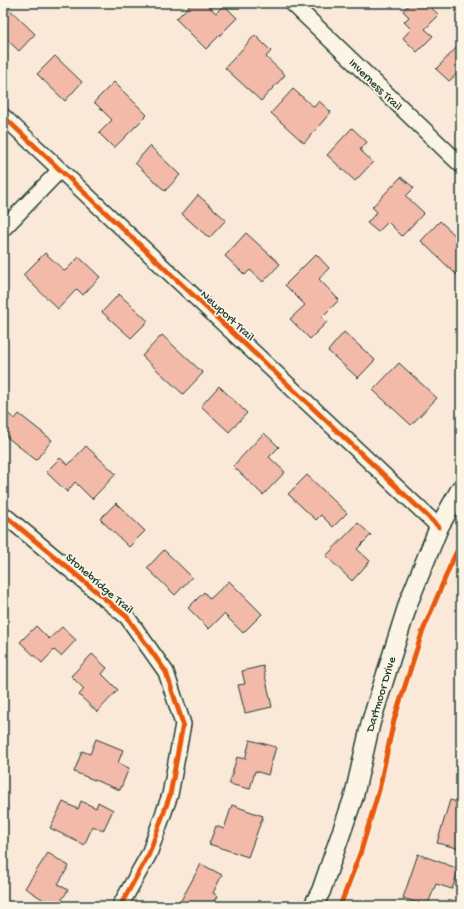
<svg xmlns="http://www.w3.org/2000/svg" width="464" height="909" font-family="'Gochi Hand',sans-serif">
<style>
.building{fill:#f3baa9;stroke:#1f3d34}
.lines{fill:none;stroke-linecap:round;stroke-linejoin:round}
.minor-casing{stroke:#1f3d34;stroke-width:18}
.tertiary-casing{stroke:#1f3d34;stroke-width:21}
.minor{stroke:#fcf5e5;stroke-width:15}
.tertiary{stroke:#fcf5e5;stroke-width:18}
.cycleway-casing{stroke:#fcf5e5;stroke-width:8}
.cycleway{stroke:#e8590c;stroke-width:5}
.labels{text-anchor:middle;stroke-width:3.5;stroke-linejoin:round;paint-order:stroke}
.street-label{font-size:12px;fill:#1f3d34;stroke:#fcf5e5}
</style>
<rect width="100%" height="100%" fill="#fae9d9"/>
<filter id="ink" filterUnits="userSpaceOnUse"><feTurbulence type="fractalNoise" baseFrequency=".025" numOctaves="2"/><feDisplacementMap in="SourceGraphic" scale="8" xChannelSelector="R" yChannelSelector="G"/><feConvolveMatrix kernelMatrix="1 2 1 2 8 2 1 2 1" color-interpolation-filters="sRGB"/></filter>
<g filter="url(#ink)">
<g class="building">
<polygon points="3,3 35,34 19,51 3,36"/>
<polygon points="192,3 205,3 216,13 224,5 237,18 206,49 176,19"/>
<polygon points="410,3 426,3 439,15 425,29 433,36 417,52 403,38 411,29 404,22 409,17 403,11"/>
<polygon points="255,35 271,51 266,57 285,75 261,101 225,68"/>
<polygon points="461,43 461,78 457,74 449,81 436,69"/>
<polygon points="55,56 82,82 65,101 37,74"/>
<polygon points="114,82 147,115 114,148 99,133 112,120 94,102"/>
<polygon points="293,89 314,107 319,101 331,112 304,143 271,113"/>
<polygon points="352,128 367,142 360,150 373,162 355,181 327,155"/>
<polygon points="150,146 180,175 165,191 135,163"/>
<polygon points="401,177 414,188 406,196 424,213 402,236 388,222 378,232 367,223 377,212 372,207"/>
<polygon points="198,195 226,220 209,238 182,214"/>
<polygon points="440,221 461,241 460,278 421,241"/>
<polygon points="246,233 280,264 263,282 250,270 245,275 225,256"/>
<polygon points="45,253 65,271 79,257 100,277 83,295 77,289 58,309 23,275"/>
<polygon points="316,254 329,268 319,279 339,300 322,317 327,322 310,339 290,319 305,305 285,285"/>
<polygon points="119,294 148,321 131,338 102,312"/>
<polygon points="344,332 375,360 358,378 328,351"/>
<polygon points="162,335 203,373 183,394 142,356"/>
<polygon points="399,363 437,398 411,425 373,390"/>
<polygon points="219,386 247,413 229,432 201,406"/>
<polygon points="7,413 15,419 19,414 52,440 36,460 3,434 3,419"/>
<polygon points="264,433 279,447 269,457 285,472 263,495 233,466"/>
<polygon points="86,446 116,474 92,499 75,482 67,492 46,472 60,458 68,465"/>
<polygon points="307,475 347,513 333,527 321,515 316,520 288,494"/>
<polygon points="116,503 145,531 129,547 100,519"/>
<polygon points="358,523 371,535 357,549 370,561 352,581 326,556"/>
<polygon points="164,550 192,577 175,595 147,568"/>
<polygon points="229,581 262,614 243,633 224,614 209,629 188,608 204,592 210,599"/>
<polygon points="36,626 49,639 62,627 76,640 61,656 54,650 42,663 20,642"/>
<polygon points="92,654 107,668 102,674 118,690 97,712 79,695 84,689 71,676"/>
<polygon points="263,666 272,707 245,713 238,685 245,684 242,671"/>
<polygon points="96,739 123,750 118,763 129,768 120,790 74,772 82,751 90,754"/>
<polygon points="250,740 276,747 268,775 255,771 250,789 229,784 237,757 245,759"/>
<polygon points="450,800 461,803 461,849 437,843"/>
<polygon points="81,801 96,808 98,802 113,810 103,831 93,826 84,845 50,828 63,802 78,809"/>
<polygon points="232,805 263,816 248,857 209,844 216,826 224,829"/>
<polygon points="48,853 69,866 58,884 68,890 58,906 53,906 25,888"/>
<polygon points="418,854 459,869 452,889 436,884 427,906 403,898"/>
<polygon points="201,864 222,875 213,893 218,896 212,906 178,906"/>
</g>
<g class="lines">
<defs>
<g id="minor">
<polyline points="292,3 461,165"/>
<polyline points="3,116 439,527"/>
<polyline points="3,229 60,170"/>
<polyline points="3,514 127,617 166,672 183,724 170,795 149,854 120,906"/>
</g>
<polyline id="tertiary" points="313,906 321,891 354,796 371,722 409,601 439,527 461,488"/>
</defs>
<use href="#minor" class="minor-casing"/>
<use href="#tertiary" class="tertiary-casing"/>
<use href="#minor" class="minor"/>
<use href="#tertiary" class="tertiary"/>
<defs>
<g id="cycleway">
<polyline points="3,116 439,527"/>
<polyline points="3,514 127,617 166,672 183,724 170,795 149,854 120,906"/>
<polyline points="340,906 361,851 379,790 394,720 422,633 453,559 461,543"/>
</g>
</defs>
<use href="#cycleway" class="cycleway-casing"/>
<use href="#cycleway" class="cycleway"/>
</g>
</g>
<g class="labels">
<g class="street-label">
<text transform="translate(376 84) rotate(44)" y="4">Inverness Trail</text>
<text transform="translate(228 315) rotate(43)" y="4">Newport Trail</text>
<text transform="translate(100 583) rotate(41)" y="4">Stonebridge Trail</text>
<text transform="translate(380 694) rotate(-73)" y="4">Dartmoor Drive</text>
</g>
</g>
<rect width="464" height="909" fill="none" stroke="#fcf5e5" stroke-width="16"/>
<rect x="8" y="8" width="448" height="893" fill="none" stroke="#1f3d34" stroke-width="1.5" filter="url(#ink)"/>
</svg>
